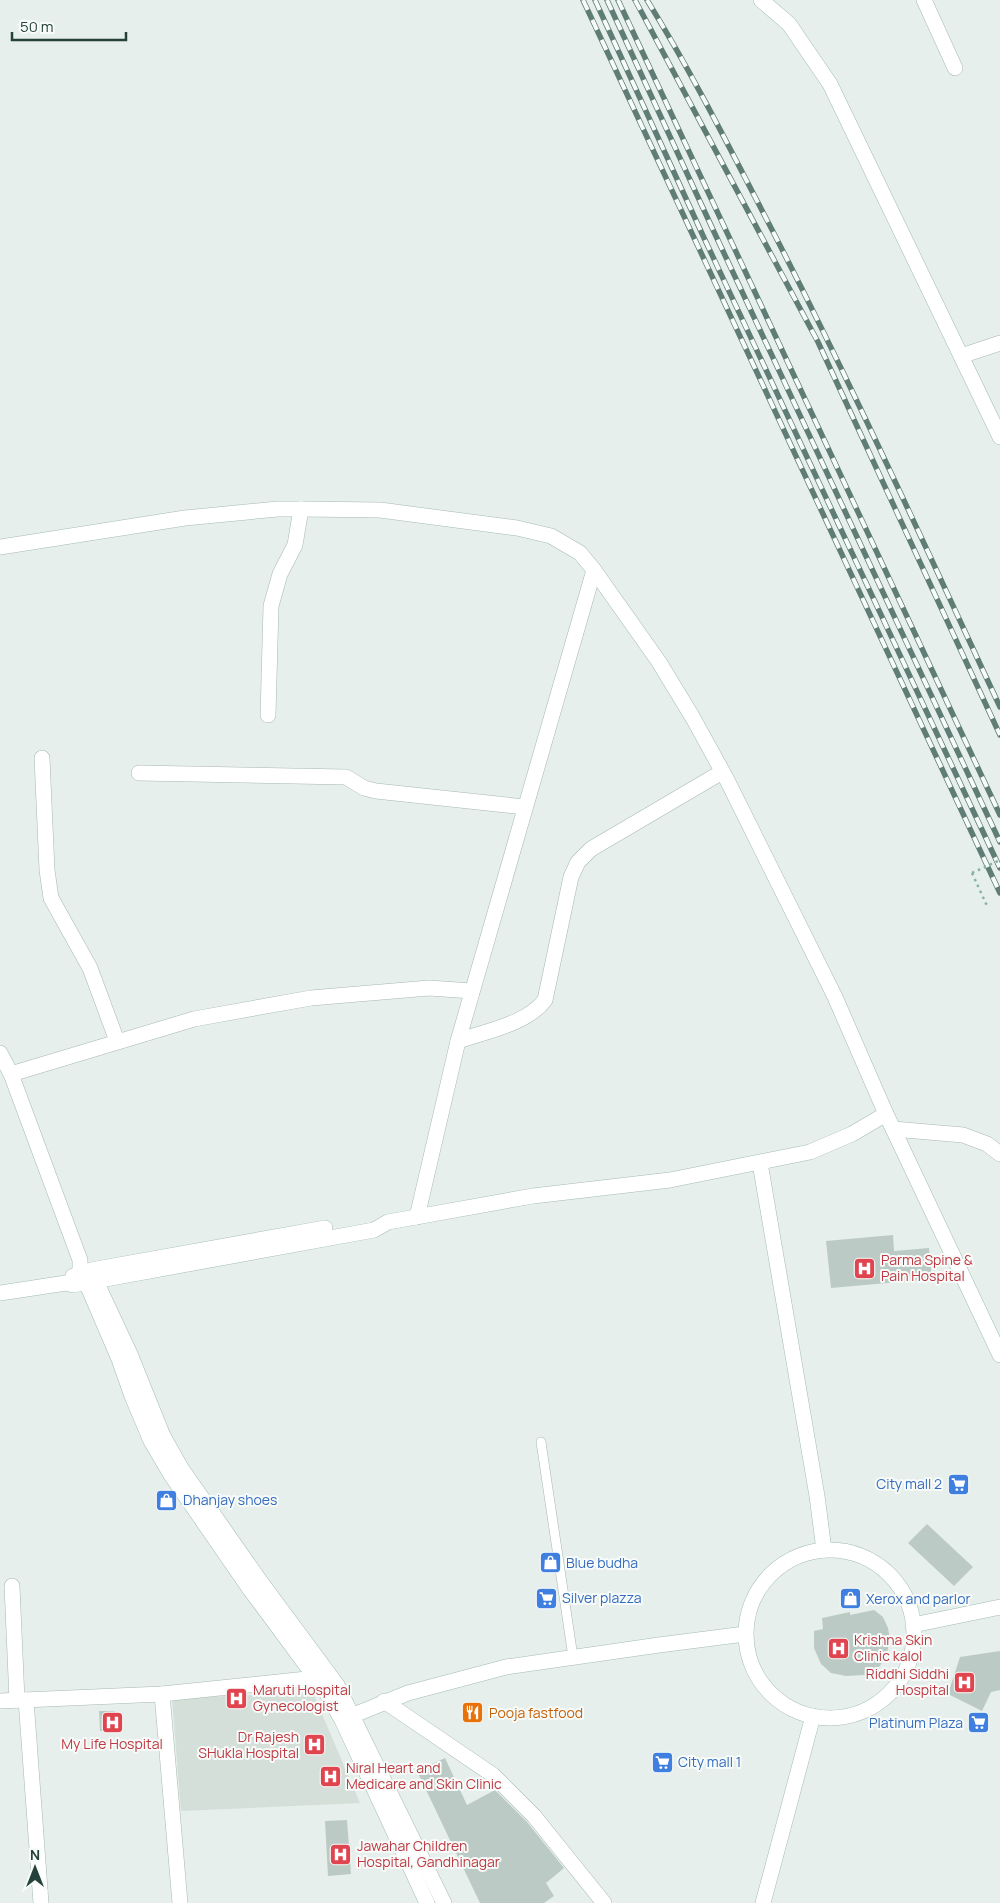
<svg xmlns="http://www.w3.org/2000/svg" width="1000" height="1903" font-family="Manrope,sans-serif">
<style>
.built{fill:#d4dfda}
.building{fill:#bbcac4}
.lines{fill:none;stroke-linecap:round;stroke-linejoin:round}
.lane-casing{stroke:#a8b8b2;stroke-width:10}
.street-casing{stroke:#a8b8b2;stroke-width:16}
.secondary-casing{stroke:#a4bbb3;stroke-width:16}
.path{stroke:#86b3a5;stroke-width:2.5;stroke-dasharray:2.5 4;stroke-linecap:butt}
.lane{stroke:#fff;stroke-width:9}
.street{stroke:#fff;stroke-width:15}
.secondary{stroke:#fff;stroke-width:15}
.rail-casing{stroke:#5f7d75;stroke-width:5.5}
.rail{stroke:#f7fbf9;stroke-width:4;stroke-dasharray:11;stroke-linecap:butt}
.path-bridge{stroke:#86b3a5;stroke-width:2.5;stroke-dasharray:2.5 4;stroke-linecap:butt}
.labels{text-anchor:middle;stroke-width:4;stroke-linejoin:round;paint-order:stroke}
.health-label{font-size:14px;fill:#be3a42;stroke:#f7fbf9;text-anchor:start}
.shop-label{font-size:14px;fill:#366cbe;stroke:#f7fbf9;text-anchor:start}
.food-label{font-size:14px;fill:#c56008;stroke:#f7fbf9;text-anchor:start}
</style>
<rect width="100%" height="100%" fill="#e6efeb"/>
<polygon class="built" points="313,1693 360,1803 181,1811 172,1698"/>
<g class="building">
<polygon points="893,1235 894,1251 929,1248 932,1279 831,1288 826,1241"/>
<polygon points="927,1524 973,1567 954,1586 908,1543"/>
<polygon points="874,1610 883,1617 888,1628 890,1639 887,1653 880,1666 864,1675 846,1676 831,1673 821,1664 814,1648 814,1631 823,1629 822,1618 850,1612 850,1615"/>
<polygon points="1000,1651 1000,1690 991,1692 982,1711 948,1694 960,1657"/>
<polygon points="99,1711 115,1711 115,1717 122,1717 122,1730 100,1731"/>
<polygon points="445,1758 467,1805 495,1790 527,1822 564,1868 546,1883 554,1896 544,1903 480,1903 417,1771"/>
<polygon points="347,1820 351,1874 328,1876 325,1821"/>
</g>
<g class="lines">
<defs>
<polyline id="lane" points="541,1442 573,1657"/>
<g id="street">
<polyline points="924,0 955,68"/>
<polyline points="961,356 1000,343"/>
<polyline points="268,715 271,606 280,574 295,545 301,509"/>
<polyline points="42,758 47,870 51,898 90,968 117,1041"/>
<polyline points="139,773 346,777 364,788 376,791 525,807"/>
<path d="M458 1041C486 1031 527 1024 545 1000L571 877 578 862 591 849 722 772"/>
<polyline points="11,1074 194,1019 311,998 429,988 472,991"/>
<polyline points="893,1129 963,1135 987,1144 1000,1154"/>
<polyline points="417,1217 458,1041 594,570"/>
<polyline points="12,1586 17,1700"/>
<polyline points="162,1694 180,1903"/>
<polyline points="26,1700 41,1903"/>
<polyline points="0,1701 162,1694 316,1678"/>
<polyline points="384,1701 493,1775 534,1816 604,1903"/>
</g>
<g id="secondary">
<polyline points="761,0 789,24 830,84 1000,437"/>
<polyline points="0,547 185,518 278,509 301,509 380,510 517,528 551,536 580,553 594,570 659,662 693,718 726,778 835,997 886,1114 1000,1355"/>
<polyline points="0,1053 11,1074 80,1260 80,1268 119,1359 132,1396 151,1441 171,1475 249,1588 326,1692 342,1720 427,1903"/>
<polyline points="760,1163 817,1496 824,1550"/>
<polyline points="73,1276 91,1270 325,1228"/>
<polyline points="100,1290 130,1354 163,1436 181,1468 260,1581 337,1685 444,1903"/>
<polyline points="0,1293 66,1283 73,1285 374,1230 388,1222 533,1196 670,1180 810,1152 852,1134 886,1114"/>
<circle cx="830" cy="1634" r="84"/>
<polyline points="913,1625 1000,1607"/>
<polyline points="344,1719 408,1693 506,1667 659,1645 745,1634"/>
<polyline points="763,1903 813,1716"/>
</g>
</defs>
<use href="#lane" class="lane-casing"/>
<use href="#street" class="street-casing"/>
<use href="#secondary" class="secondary-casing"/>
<polyline class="path" points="972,873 988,908"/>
<use href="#lane" class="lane"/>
<use href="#street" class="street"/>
<use href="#secondary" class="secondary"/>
<defs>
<g id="rail">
<polyline points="583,0 1000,893"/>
<polyline points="595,0 705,240 1000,868"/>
<polyline points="607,0 715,234 1000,842"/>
<polyline points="618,0 1000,815"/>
<polyline points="635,0 818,342 1000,735"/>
<path d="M647 0C686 63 720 129 754 195 842 363 920 535 1000 707"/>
</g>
</defs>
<use href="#rail" class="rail-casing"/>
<use href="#rail" class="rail"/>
<polyline class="path-bridge" points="972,873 1000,860"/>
</g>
<defs>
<symbol id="hospital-square" viewBox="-11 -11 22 22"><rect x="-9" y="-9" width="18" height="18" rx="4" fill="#e0444e" stroke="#f7fbf9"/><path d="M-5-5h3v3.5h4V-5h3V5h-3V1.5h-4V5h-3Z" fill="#fff"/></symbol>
<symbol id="supermarket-square" viewBox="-11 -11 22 22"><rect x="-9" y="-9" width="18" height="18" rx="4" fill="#3f7fe0" stroke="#f7fbf9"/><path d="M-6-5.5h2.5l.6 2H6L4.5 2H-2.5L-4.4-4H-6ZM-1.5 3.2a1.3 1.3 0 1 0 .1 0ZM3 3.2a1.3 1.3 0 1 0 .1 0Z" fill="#fff"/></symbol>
<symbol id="shop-square" viewBox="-11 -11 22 22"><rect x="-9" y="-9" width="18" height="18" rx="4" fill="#3f7fe0" stroke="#f7fbf9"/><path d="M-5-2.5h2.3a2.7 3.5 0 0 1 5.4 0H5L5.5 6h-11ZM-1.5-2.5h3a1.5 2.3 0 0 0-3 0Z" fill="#fff"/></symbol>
<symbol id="restaurant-square" viewBox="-11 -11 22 22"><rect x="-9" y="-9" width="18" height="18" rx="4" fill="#e8710a" stroke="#f7fbf9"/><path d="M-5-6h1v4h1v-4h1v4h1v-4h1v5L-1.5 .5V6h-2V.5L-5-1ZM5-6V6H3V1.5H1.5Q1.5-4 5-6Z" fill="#fff"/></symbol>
</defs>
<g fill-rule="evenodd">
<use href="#hospital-square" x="852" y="1256" width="25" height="25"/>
<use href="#supermarket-square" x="946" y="1472" width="25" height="25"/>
<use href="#shop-square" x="154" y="1488" width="25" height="25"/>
<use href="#shop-square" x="538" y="1550" width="25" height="25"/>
<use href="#supermarket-square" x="534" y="1586" width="25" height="25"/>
<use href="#shop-square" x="838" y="1586" width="25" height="25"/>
<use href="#hospital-square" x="826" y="1636" width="25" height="25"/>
<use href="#hospital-square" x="952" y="1670" width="25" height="25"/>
<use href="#hospital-square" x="224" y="1686" width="25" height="25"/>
<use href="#restaurant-square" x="460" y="1700" width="25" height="25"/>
<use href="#hospital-square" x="100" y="1710" width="25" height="25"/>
<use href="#supermarket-square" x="966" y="1710" width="25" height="25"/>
<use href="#hospital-square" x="302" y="1732" width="25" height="25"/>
<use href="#supermarket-square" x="650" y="1750" width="25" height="25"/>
<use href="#hospital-square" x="318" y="1764" width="25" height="25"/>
<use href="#hospital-square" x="328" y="1842" width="25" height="25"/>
</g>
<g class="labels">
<g class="health-label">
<text x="881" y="1265">Parma Spine &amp;<tspan x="881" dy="16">Pain Hospital</tspan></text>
<text x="854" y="1645">Krishna Skin<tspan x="854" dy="16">Clinic kalol</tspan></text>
<text x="949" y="1679" text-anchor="end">Riddhi Siddhi<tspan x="949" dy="16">Hospital</tspan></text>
<text x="253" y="1695">Maruti Hospital<tspan x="253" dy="16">Gynecologist</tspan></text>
<text x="299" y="1742" text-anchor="end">Dr Rajesh<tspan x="299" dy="16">SHukla Hospital</tspan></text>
<text x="112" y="1749" text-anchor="middle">My Life Hospital</text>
<text x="346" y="1773">Niral Heart and<tspan x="346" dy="16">Medicare and Skin Clinic</tspan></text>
<text x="357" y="1851">Jawahar Children<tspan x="357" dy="16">Hospital, Gandhinagar</tspan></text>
</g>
<g class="shop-label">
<text x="942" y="1489" text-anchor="end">City mall 2</text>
<text x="183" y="1505">Dhanjay shoes</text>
<text x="566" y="1568">Blue budha</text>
<text x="562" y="1603">Silver plazza</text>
<text x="866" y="1604">Xerox and parlor</text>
<text x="963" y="1728" text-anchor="end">Platinum Plaza</text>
<text x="678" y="1767">City mall 1</text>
</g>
<g class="food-label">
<text x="489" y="1718">Pooja fastfood</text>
</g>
</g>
<g transform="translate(35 1868)" stroke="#f7fbf9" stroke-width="4" paint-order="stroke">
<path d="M0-4L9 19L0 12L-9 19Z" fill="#24423a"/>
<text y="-8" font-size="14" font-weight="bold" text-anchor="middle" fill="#24423a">N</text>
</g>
<path d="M12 32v8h114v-8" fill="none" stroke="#24423a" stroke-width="2.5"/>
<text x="20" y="32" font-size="15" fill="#24423a" stroke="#f7fbf9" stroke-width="4" paint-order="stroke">50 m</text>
</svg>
